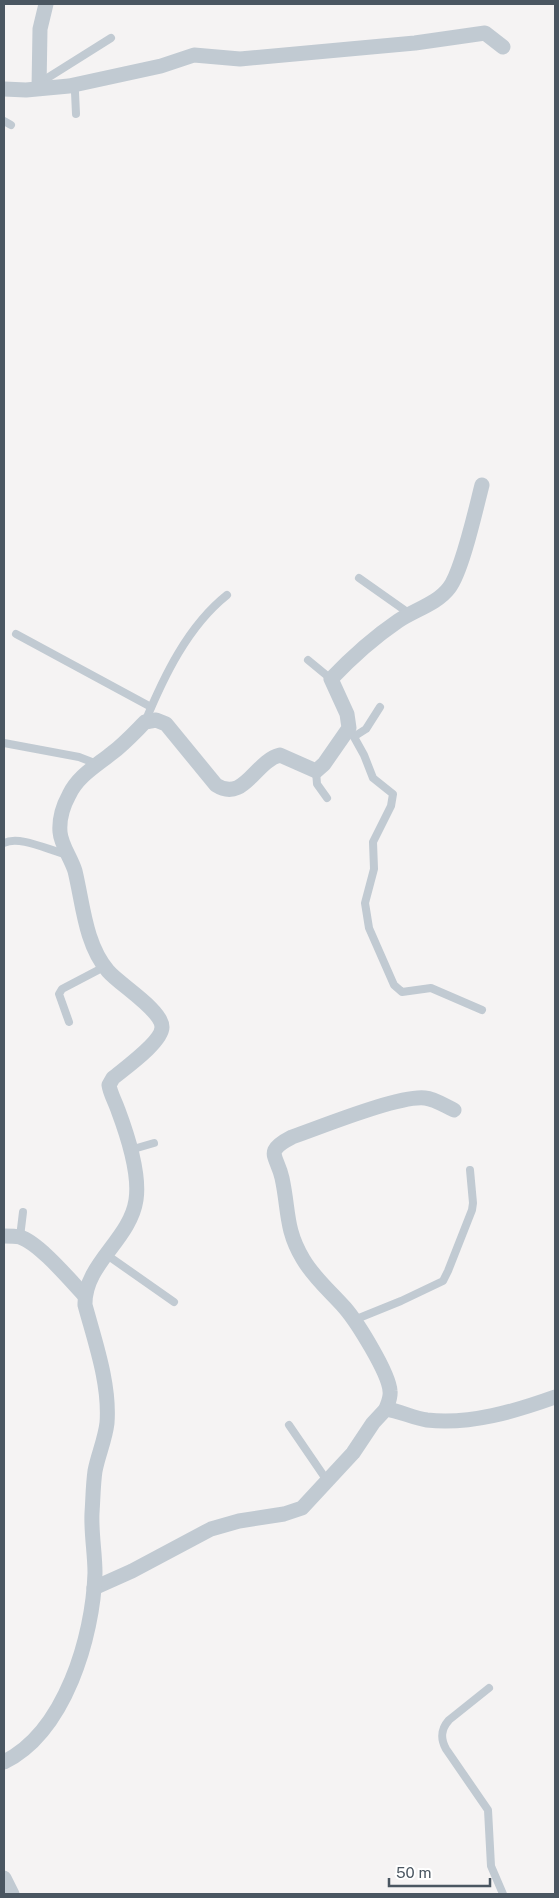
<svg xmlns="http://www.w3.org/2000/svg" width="559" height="1898" font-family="'Public Sans',sans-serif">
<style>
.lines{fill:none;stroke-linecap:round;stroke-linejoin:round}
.lane{stroke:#c1cad2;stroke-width:8}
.street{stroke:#c1cad2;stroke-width:15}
</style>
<rect width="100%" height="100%" fill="#f5f3f3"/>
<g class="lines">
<g class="lane">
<polyline points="41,82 111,38"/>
<polyline points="69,86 75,92 76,114"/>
<polyline points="4,121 11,125"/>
<polyline points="359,578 410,614"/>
<polyline points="16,634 151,707"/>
<polyline points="308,660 331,679"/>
<path d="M145 722C164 676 188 626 227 595"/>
<polyline points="349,728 364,755 373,778 393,794 391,806 373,842 374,869 365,903 369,928 394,985 402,992 431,988 482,1010"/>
<polyline points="355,736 366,729 380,707"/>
<polyline points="4,743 79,757 97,764"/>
<polyline points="316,771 317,784 327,798"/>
<path d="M4 843C20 835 50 851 69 855"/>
<polyline points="69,1022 59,994 62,989 104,967"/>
<polyline points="130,1150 154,1143"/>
<polyline points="20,1237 23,1212"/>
<polyline points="107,1255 174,1302"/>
<polyline points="354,1320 401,1301 443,1281 448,1271 472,1210 473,1203 470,1170"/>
<polyline points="289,1425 328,1482"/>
<path d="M489 1688 449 1720C441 1729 440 1738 446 1749L488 1810 491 1866 503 1894"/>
</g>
<g class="street">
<polyline points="39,88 40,29 46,4"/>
<polyline points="4,89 26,90 69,86 161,66 194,55 240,59 415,43 485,33 503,47"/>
<path d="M4 1236C9 1236 15 1236 20 1237 39 1243 70 1280 85 1296"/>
<path d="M386 1409C388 1403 391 1397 390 1391 389 1373 357 1322 345 1308 330 1291 314 1278 303 1259 285 1229 289 1210 282 1178 277 1155 263 1152 292 1137 321 1127 399 1095 425 1098 435 1099 445 1106 454 1110"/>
<path d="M94 1588 132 1571 211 1529 239 1521 284 1514 302 1508 353 1453 373 1423 386 1409C400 1411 413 1418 427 1420 470 1425 516 1411 555 1397"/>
<path d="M4 1762C65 1732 93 1637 95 1573 95 1553 91 1533 92 1513 93 1499 93 1485 95 1471 98 1455 105 1440 107 1423 110 1384 95 1342 85 1305 84 1264 130 1240 136 1200 140 1174 127 1134 118 1110 115 1101 110 1093 109 1085L113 1078C125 1068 162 1042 162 1027 162 1010 120 985 108 971 85 944 83 904 75 871 71 858 61 845 60 832 59 819 63 806 69 795 78 776 96 766 112 753 124 744 134 733 145 722L156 720 166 724 216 785C244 803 255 761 280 755L316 771 324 764 349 728 347 714 331 679C352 657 373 638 398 621 414 610 437 604 449 588 462 572 476 508 482 485"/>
<polyline points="4,1878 12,1894"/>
</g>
</g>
<rect width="559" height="1898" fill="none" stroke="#4a5661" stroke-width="10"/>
<path d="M389 1878v8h101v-8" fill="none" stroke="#4a5661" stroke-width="2.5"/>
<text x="396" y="1878" font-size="15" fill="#4a5661" stroke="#ffffff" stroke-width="4" paint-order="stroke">50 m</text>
</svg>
